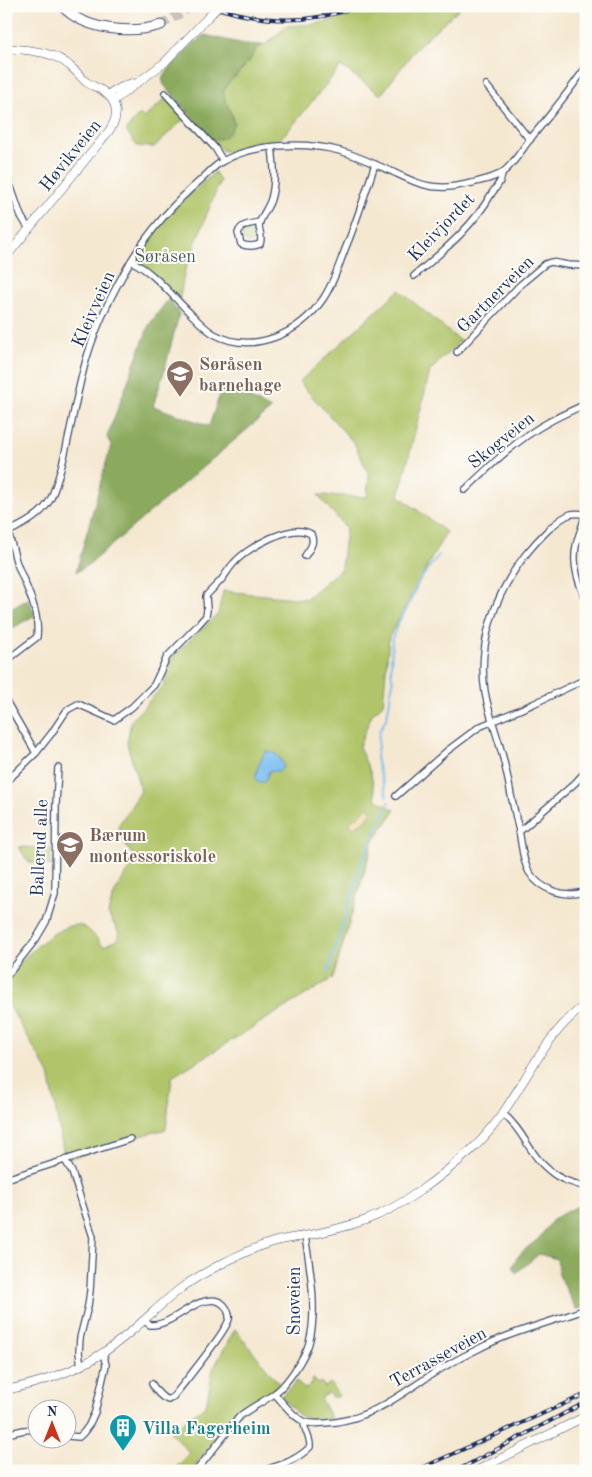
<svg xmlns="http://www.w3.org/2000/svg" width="592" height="1477" font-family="'Old Standard TT',serif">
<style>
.green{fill:#b0c569;stroke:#667a64}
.forest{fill:#8caa5d;stroke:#546c5e}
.sand{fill:#eeda9e;stroke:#84847e}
.water{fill:#7bbdf0;stroke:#4b76a7}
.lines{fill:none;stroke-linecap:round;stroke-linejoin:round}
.stream{stroke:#7bbdf0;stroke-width:2}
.primary-tunnel{stroke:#c9c3ba;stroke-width:9;stroke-dasharray:9 4.5;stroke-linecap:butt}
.street-casing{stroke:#3c4b6f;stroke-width:8}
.secondary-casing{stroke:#3c4b6f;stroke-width:9}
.primary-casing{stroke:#3c4b6f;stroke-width:11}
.street{stroke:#fff;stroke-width:5.5}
.secondary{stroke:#fff;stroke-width:8}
.primary{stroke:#fff;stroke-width:9}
.rail-casing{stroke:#1b2f5e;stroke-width:4}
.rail{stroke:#fdfcf7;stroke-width:2;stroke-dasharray:5.5;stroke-linecap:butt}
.secondary-bridge-casing{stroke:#3c4b6f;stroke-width:9;stroke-linecap:butt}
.secondary-bridge{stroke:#fff;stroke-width:8}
.labels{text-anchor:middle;stroke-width:4;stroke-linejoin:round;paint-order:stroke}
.street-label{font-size:18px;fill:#1b2f5e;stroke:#fdfcf7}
.park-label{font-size:18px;fill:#485c61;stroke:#fdfcf7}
.education-label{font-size:18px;font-weight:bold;fill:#785e54;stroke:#fdfcf7;text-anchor:start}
.culture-label{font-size:18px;font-weight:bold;fill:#0d838f;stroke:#fdfcf7;text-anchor:start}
</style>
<rect width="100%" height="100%" fill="#fdfcf7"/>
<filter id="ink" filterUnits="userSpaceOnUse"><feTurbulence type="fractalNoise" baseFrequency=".02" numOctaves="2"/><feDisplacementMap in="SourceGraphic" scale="10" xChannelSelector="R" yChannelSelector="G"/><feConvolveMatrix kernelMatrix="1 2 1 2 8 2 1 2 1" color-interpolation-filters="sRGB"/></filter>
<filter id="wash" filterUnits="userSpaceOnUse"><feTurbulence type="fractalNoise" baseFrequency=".0096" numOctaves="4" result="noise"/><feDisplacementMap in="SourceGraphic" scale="20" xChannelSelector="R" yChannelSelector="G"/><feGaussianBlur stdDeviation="1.12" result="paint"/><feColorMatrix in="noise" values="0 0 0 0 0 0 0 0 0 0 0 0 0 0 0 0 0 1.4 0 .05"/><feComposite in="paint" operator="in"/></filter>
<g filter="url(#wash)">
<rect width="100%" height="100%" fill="#f5e8d1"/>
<g class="green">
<polygon points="371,6 462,6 432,33 413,52 381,95 341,66 294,124 277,142 229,153 222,150 212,140 220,139 233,116 225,103 223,93 227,85 248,63 257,48 265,45 287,26 314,24 329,21 344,17"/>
<polygon points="167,97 186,117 154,147 137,146 126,131 133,121 140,114 144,118"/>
<polygon points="215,172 220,181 185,270 179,302 133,259 165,217"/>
<circle cx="250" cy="235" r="8"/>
<path d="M399 290 460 341 430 371 399 496 446 532 389 637 383 704 372 714 359 747 371 774 376 799 395 810 373 842 333 978 172 1077 166 1129 130 1139 65 1160 49 1074 6 1000V977C20 962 63 915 84 927 92 931 98 941 104 946L118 939 119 933 108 914C112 894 123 876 137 861L127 847 118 826 141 791 127 744 131 721 163 686 173 656 218 614 223 591 305 599 341 569 346 528 318 495 367 497 369 475 354 443 299 382Z"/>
<polygon points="19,847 51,848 51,866 28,862"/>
<polygon points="235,1329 280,1385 244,1408 221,1430 191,1471 172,1471 190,1453 170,1432 206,1405 213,1369"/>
<path d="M314 1379 318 1384 321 1382 325 1387 330 1383 339 1396 335 1398 334 1396 332 1398 329 1393 320 1398 331 1419C304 1422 299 1418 282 1396 286 1390 293 1386 297 1381L303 1388 305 1389 313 1383 312 1380Z"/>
</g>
<g class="forest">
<path d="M204 35 244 44 265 45 257 48 248 63 227 85 223 92C225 104 232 112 234 123 230 135 224 139 212 140L164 85 162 79C173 62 188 48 204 35Z"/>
<polygon points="169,298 179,314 164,372 153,406 209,426 223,385 271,409 88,565 76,572 111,445 107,437 149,325"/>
<polygon points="28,599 35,615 6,632 6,612"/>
<path d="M586 1202V1306L578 1309H576L559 1275 557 1259 539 1254 516 1273 513 1266C518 1253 527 1248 537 1240 543 1235 547 1225 554 1219 563 1212 576 1208 586 1202Z"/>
</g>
<polygon class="sand" points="368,807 370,808 372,811 365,821 353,827 350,825 350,822 353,818 358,817"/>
<path class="water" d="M267 751C277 753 282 758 283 767L280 771H269L266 780 264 782H258L256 779C254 773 262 758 265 752Z"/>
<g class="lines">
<g class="stream">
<polyline points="387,796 378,767 376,757 378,746 379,732 387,717 390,700 390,693 393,683 391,669 392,639 398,623 407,609 419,581 439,555"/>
<polyline points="328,972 363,859 389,802"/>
</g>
</g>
</g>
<g filter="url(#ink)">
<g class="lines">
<polyline class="primary-tunnel" points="161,25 193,6"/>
<defs>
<g id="street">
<polyline points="486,85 530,140"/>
<polyline points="165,93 215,148 223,161"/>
<polyline points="6,173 21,216 29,229"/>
<path d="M260 222C250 224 241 224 238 233L241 244C248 247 253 247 260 244 263 236 259 232 259 225 260 218 269 207 271 199 276 182 274 164 272 147"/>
<path d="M131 261C155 273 172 296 191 314 198 321 205 329 214 334 253 355 299 334 323 299 334 283 339 264 346 247 357 220 366 192 375 164"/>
<path d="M414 276C443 251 473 227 492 193 497 186 502 181 502 173"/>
<polyline points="457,352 520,285 545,264 551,262 568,265 586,266"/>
<path d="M465 490C490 466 516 440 547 423 559 416 573 410 586 404"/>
<path d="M586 514C581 514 576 513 571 514 557 518 535 543 526 554 496 593 477 642 485 692 488 710 494 726 499 743 504 760 508 778 511 795 514 809 517 822 520 836 522 848 523 862 529 872 540 890 566 899 586 891"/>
<path d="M585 515C583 526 578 535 576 546 572 565 579 584 586 601"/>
<path d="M6 526C10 538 13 549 16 561 25 586 40 609 37 637L6 661"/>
<path d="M8 532C25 524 44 514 52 496 69 452 73 403 87 357 97 324 113 291 131 261 150 230 175 202 203 178 209 172 216 164 225 160 257 143 306 142 340 151 359 156 376 165 393 172 408 179 423 187 440 187 450 188 461 185 472 183 482 180 494 179 503 172 514 164 522 149 531 138 550 115 569 92 586 67"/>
<polyline points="6,701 36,753"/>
<path d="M6 782 36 753 51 734 67 710 78 704 114 720 132 707 154 685 167 657 197 626 206 616 207 610 206 596C211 590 217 585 222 579 226 574 229 568 234 563 248 547 292 522 311 534 315 544 310 548 305 556"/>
<polyline points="396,796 447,751 479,727 533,704 586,679"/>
<polyline points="519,832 575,783 586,771"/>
<polyline points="6,977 36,939 46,922 55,893 56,804 58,768"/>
<path d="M502 1113C523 1129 530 1156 550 1171 560 1180 573 1183 586 1187"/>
<polyline points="65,1160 72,1172 93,1237 90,1291 88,1306 80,1338 79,1352 81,1366"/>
<polyline points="6,1179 130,1139"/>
<path d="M144 1321 150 1325C167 1326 183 1310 199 1303 207 1300 217 1298 224 1305 227 1308 230 1315 229 1319 227 1331 183 1384 173 1397L168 1400C160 1397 156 1391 152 1384"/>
<path d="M275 1394C282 1402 295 1419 305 1422 315 1425 327 1423 336 1422 345 1420 354 1419 362 1415 387 1406 409 1389 431 1375 446 1365 462 1357 478 1349 512 1331 550 1323 586 1309"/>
<polyline points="6,1434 24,1430 38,1429"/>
<polyline points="68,1436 79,1437 84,1432 89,1425 95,1412 106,1365 103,1353"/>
<path d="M268 1469C284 1464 298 1459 310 1447 311 1438 304 1431 304 1422"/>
<path d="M196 1471 240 1416C251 1407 264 1402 275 1393 282 1388 288 1380 293 1373 299 1364 306 1354 309 1343 318 1311 310 1268 305 1236"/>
</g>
<g id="secondary">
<path d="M6 48C29 50 55 51 72 68 77 72 81 77 86 82 91 85 98 88 103 91 119 102 119 117 109 131L6 257"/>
<polyline points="108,95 113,91 132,83"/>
<polyline points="113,101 164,63 212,13"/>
<path d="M6 1390C40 1383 72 1373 101 1354 130 1336 153 1310 180 1289 194 1278 210 1270 225 1262 240 1255 255 1247 270 1243 281 1239 293 1238 304 1236 325 1232 346 1227 366 1220 404 1206 439 1178 470 1151 518 1109 533 1043 586 1004"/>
<polyline points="476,1471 586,1416"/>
</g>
<path id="primary" d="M62 6C85 31 131 34 161 25"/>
</defs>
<use href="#street" class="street-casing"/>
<use href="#secondary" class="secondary-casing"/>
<use href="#primary" class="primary-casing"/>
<use href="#street" class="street"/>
<use href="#secondary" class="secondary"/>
<use href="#primary" class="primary"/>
<defs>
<g id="rail">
<path d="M211 6C260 23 310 25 359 6"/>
<polyline points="415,1471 586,1394"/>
<polyline points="456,1471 586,1402"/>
</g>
</defs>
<use href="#rail" class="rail-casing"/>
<use href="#rail" class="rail"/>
<defs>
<polyline id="secondary-bridge" points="212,13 219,6"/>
</defs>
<use href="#secondary-bridge" class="secondary-bridge-casing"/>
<use href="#secondary-bridge" class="secondary-bridge"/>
</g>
</g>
<defs>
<symbol id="school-pin" viewBox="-11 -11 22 30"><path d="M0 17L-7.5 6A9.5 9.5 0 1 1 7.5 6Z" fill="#8d6e63" stroke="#fdfcf7"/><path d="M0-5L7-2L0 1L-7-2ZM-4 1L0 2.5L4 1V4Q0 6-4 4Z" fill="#fff"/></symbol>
<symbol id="building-pin" viewBox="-11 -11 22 30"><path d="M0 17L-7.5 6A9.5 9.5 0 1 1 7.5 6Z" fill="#0f9aa8" stroke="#fdfcf7"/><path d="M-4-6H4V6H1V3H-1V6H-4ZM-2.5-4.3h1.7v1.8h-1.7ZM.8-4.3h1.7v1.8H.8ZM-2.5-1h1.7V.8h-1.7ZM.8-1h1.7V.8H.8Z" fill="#fff"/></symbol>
</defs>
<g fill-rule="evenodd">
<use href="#school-pin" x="164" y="358" width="32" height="43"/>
<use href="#school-pin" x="54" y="829" width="32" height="43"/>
<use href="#building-pin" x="107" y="1412" width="32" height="43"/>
</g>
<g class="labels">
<g class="street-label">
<text transform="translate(70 155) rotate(-51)" y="6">Høvikveien</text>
<text transform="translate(441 227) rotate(-46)" y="6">Kleivjordet</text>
<text transform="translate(495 294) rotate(-45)" y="6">Gartnerveien</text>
<text transform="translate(93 309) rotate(-66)" y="6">Kleivveien</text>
<text transform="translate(501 440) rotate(-39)" y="6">Skogveien</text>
<text transform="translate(39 848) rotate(-87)" y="6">Ballerud alle</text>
<text transform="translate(294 1301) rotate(-90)" y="6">Snoveien</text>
<text transform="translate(438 1357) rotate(-29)" y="6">Terrasseveien</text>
</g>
<g class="park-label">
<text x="165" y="262">Søråsen</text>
</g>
<g class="education-label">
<text x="199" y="370">Søråsen<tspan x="199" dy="21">barnehage</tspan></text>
<text x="89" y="841">Bærum<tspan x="89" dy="21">montessoriskole</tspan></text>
</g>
<g class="culture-label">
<text x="142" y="1434">Villa Fagerheim</text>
</g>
</g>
<rect width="592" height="1477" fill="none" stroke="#fdfcf7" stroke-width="25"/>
<g transform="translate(52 1424)"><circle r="24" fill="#fdfcf7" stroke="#a3aaba"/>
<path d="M0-4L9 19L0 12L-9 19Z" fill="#c8321e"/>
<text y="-8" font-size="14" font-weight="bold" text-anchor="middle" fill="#1b2f5e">N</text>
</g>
</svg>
